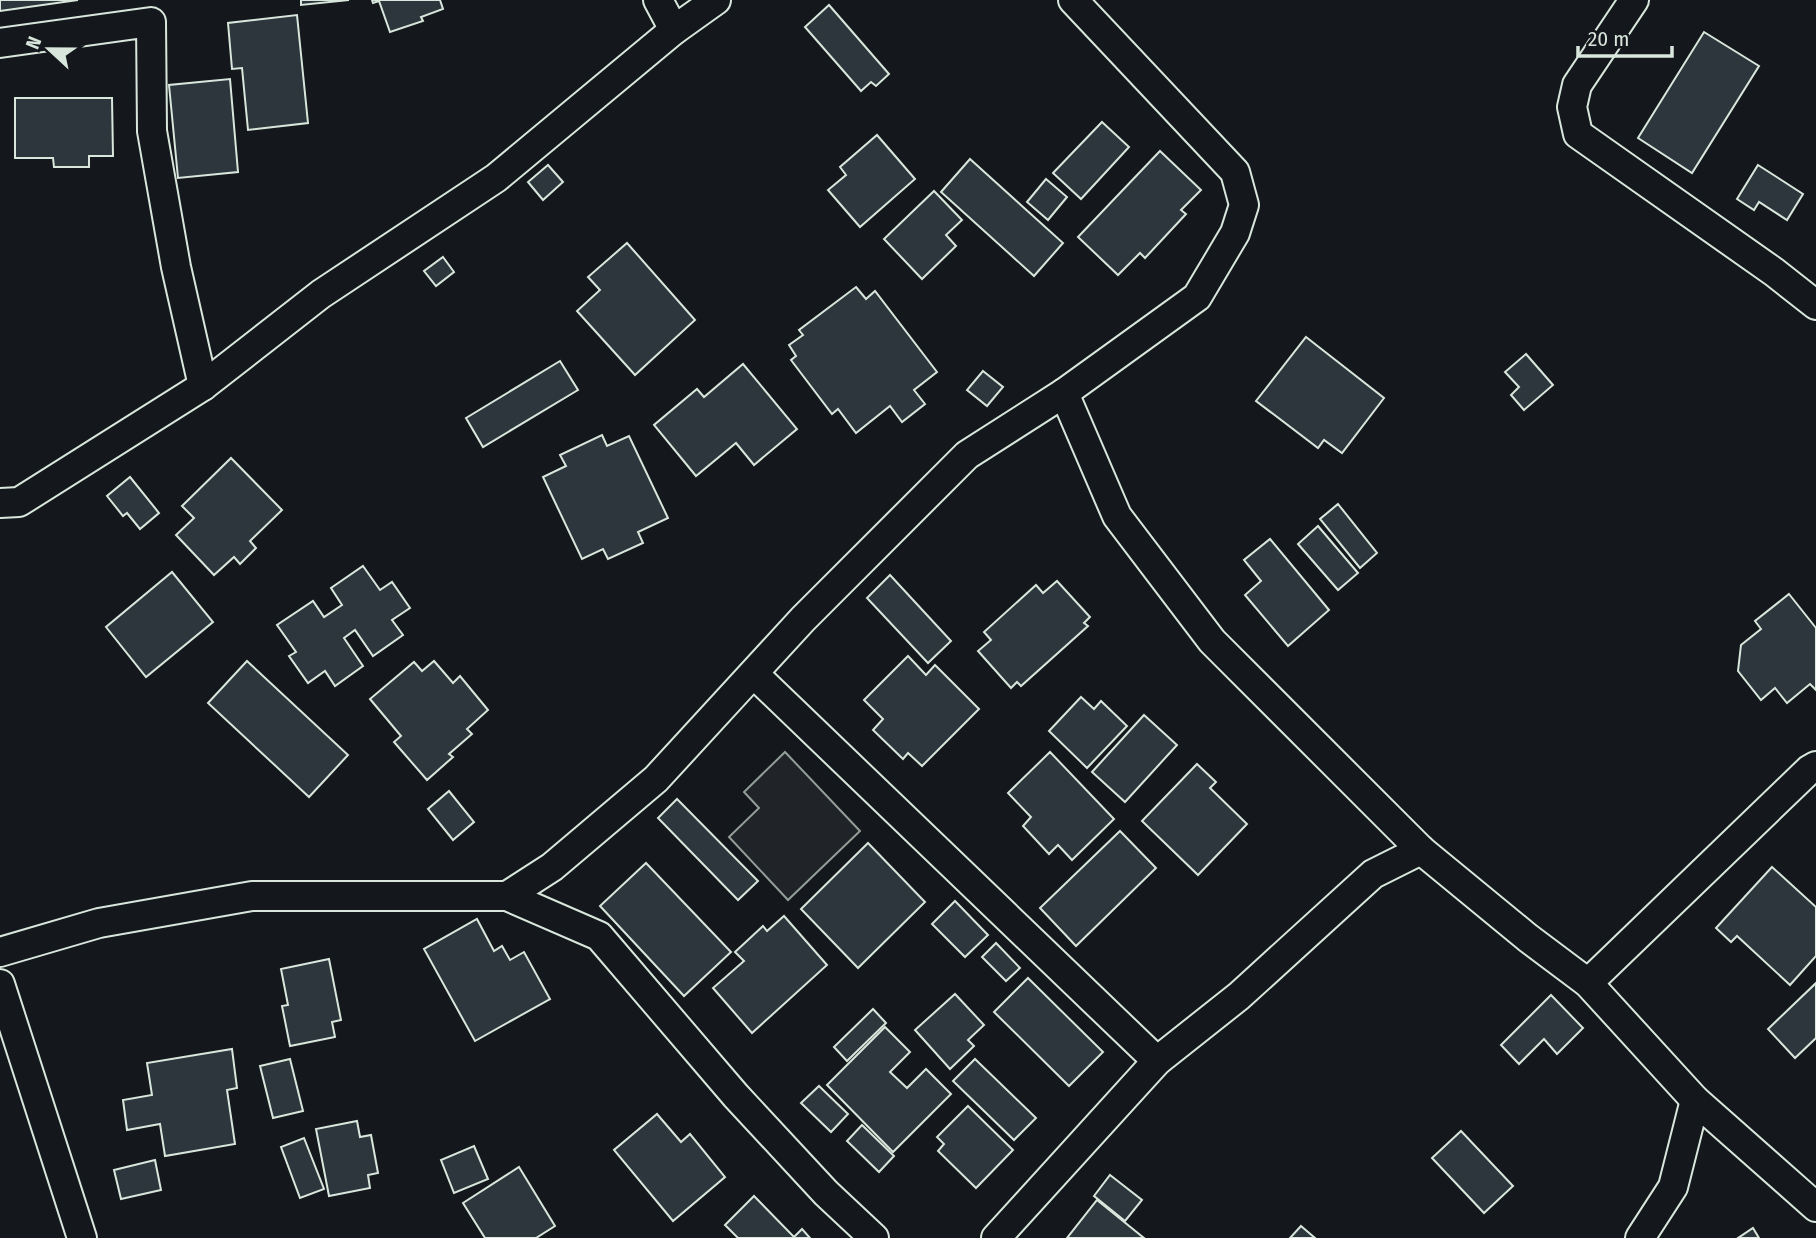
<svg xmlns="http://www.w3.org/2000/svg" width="1816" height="1238" font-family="'Fira Sans Condensed',sans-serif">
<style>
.green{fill:#202428;stroke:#939e99;stroke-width:2}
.building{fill:#2c363c;stroke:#d8e6dc;stroke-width:2}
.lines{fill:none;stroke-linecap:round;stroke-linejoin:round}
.street-casing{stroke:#d8e6dc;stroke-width:32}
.street{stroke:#14181c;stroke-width:28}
</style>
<rect width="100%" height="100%" fill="#14181c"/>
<polygon class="green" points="785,752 860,831 788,900 729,837 759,808 744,792"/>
<g class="building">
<polygon points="0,0 78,0 0,11"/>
<polygon points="301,0 349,0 301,5"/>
<polygon points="372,0 440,0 443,9 421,17 423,21 390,32 379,1 373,3"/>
<polygon points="829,5 889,74 876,86 871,82 861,91 805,27"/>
<polygon points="297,15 308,123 248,130 242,68 232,69 228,23"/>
<polygon points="1704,32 1759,66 1692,173 1638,138"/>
<polygon points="230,79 238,172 178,178 169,85"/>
<polygon points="15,98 112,98 113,156 89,156 89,167 54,167 53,158 15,158"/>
<polygon points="1102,122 1129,147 1081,199 1053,173"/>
<polygon points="877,135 915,179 860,227 828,190 846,175 840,167"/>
<polygon points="1160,151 1201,190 1181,210 1186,214 1145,258 1140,253 1118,275 1078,237"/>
<polygon points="970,159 1063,243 1034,276 941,192"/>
<polygon points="548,165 563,182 543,200 528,182"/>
<polygon points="1758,165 1803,194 1787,220 1759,202 1754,210 1737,199"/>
<polygon points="1046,179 1067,197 1048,220 1027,202"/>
<polygon points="934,191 962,220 946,235 956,246 922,279 884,239"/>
<polygon points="627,243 695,320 635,375 577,311 600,290 588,277"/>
<polygon points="443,257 454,272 436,286 424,271"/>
<polygon points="856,287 866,299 875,291 937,372 914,390 925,404 902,422 890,406 856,433 838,409 832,414 791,360 796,356 789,345 803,335 799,330"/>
<polygon points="1306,337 1384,398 1342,453 1324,440 1318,448 1256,401"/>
<polygon points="1526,354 1553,385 1524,410 1511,395 1519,387 1505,372"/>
<polygon points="560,361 578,390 483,447 466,418"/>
<polygon points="743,364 797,429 754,465 736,443 696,476 654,425 697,389 704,397"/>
<polygon points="983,371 1003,387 987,406 967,390"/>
<polygon points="602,435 607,446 629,436 668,518 638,532 643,543 608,559 603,549 582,559 543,477 566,466 560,455"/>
<polygon points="231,458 282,510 250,541 256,548 240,564 234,557 214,575 176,535 194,518 182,506"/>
<polygon points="130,477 159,513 140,529 127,513 123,516 107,496"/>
<polygon points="1338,504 1377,553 1360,568 1320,519"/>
<polygon points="1318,526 1358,573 1338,590 1298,544"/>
<polygon points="1270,539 1329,610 1288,646 1245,595 1261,581 1244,560"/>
<polygon points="363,566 380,590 392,582 410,608 392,620 403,635 373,656 355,630 344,638 363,666 335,686 325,671 308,683 289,656 296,652 277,625 313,601 324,617 342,605 331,588"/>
<polygon points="172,572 213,622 146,677 106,627"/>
<polygon points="890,575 951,641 928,663 867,598"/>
<polygon points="1057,581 1090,617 1084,623 1088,626 1021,686 1017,682 1011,688 978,651 991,640 984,632 1036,585 1043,593"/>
<polygon points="1789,594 1816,628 1816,690 1810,684 1787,703 1775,688 1761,700 1738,671 1741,645 1761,629 1755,621"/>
<polygon points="908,656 926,675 935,665 979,709 922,766 908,753 903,759 873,730 883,719 864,700"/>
<polygon points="247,661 348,755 309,797 208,703"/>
<polygon points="434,661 453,683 460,676 488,710 467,729 472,734 449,754 453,757 427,780 394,742 401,736 370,699 414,662 422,671"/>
<polygon points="1081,697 1094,709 1101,701 1127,726 1087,768 1049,731"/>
<polygon points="1144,715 1177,745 1125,802 1092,772"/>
<polygon points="1050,752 1114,819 1072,860 1058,845 1049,854 1023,826 1031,817 1008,793"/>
<polygon points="1197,764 1216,782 1210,788 1247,824 1198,875 1142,821"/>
<polygon points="449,791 474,822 453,840 428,809"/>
<polygon points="677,799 758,881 738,900 658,818"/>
<polygon points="1120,831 1156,868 1076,946 1040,908"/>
<polygon points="868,843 925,902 858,968 801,909"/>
<polygon points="646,863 731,952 684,996 600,906"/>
<polygon points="1772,867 1816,907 1816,956 1790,985 1737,936 1731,942 1716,928"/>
<polygon points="955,901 988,935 965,957 932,924"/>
<polygon points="784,916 827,965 752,1033 713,988 744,961 735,952 763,926 767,931"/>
<polygon points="477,919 494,951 502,946 510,960 524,952 550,999 475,1041 424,949"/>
<polygon points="996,943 1020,968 1006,981 982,957"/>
<polygon points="329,959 341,1020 332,1022 335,1037 290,1046 282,1006 288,1005 281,969"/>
<polygon points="1028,978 1103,1052 1069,1086 994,1012"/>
<polygon points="1816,983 1816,1038 1795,1058 1768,1029"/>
<polygon points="955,994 984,1025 968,1040 974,1046 950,1069 915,1030"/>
<polygon points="1551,995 1583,1028 1557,1054 1544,1039 1519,1064 1501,1045"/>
<polygon points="873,1009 886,1023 847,1061 834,1047"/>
<polygon points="885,1027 910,1052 890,1072 907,1088 926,1069 951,1094 893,1152 827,1085"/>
<polygon points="232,1049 237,1088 227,1090 235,1144 165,1156 160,1124 127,1130 123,1100 152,1095 147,1063"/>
<polygon points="290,1059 303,1111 273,1118 260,1066"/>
<polygon points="975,1059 1036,1118 1014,1140 953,1081"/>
<polygon points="819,1086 848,1114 831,1132 801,1103"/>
<polygon points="968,1106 1013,1150 976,1188 938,1151 944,1144 937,1137"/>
<polygon points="657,1114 681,1142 690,1134 725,1177 673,1221 614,1150"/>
<polygon points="357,1121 360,1137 371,1135 378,1173 368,1175 370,1188 329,1196 316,1129"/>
<polygon points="862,1125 894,1156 879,1172 847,1141"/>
<polygon points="1461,1131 1513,1186 1484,1213 1432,1158"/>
<polygon points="304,1138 324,1189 300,1198 281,1147"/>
<polygon points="474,1146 488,1179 454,1193 441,1160"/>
<polygon points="155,1160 161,1190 121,1199 114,1170"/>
<polygon points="519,1167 555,1226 536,1238 485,1238 463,1203"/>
<polygon points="1110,1175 1142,1200 1125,1221 1094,1196"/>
<polygon points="754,1196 794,1237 802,1229 810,1238 738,1238 725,1225"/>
<polygon points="1097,1200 1144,1238 1067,1238"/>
<polygon points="1301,1226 1315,1238 1290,1238"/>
<polygon points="1753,1228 1759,1238 1738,1238"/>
</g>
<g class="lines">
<defs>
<g id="street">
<polyline points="658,0 674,30"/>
<polyline points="1634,0 1577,85 1572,107 1578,134 1774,272 1816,305"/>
<polyline points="0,43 151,22 152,131 176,267 203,386"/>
<polyline points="1064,393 1117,516 1212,641 1421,850 1528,938 1588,983 1695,1100 1816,1207"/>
<polyline points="0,503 19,502 203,386 321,294 496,178 674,30 716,0"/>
<polyline points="754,674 1157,1061"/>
<polyline points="507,896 599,936 736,1096 826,1193 874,1238"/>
<polyline points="0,952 99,923 252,896 507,896 552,867 656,779 803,619 967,455 1064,393 1197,297 1235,233 1244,205 1235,172 1073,0"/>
<polyline points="1588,983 1809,770 1816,766"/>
<polyline points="0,984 82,1238"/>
<polyline points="996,1238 1157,1061 1239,996 1373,874 1421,850"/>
<polyline points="1640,1238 1673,1187 1695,1100"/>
</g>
</defs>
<use href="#street" class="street-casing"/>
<use href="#street" class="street"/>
</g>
<g transform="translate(49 49) rotate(292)" stroke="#14181c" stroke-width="5" paint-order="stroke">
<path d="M0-5L12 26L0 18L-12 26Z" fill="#d8e6dc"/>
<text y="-10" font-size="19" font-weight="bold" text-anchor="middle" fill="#d8e6dc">N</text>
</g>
<path d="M1578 46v10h94v-10" fill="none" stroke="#d8e6dc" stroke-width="3.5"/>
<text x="1588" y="46" font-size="21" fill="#d8e6dc" stroke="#14181c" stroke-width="5" paint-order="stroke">20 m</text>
</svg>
